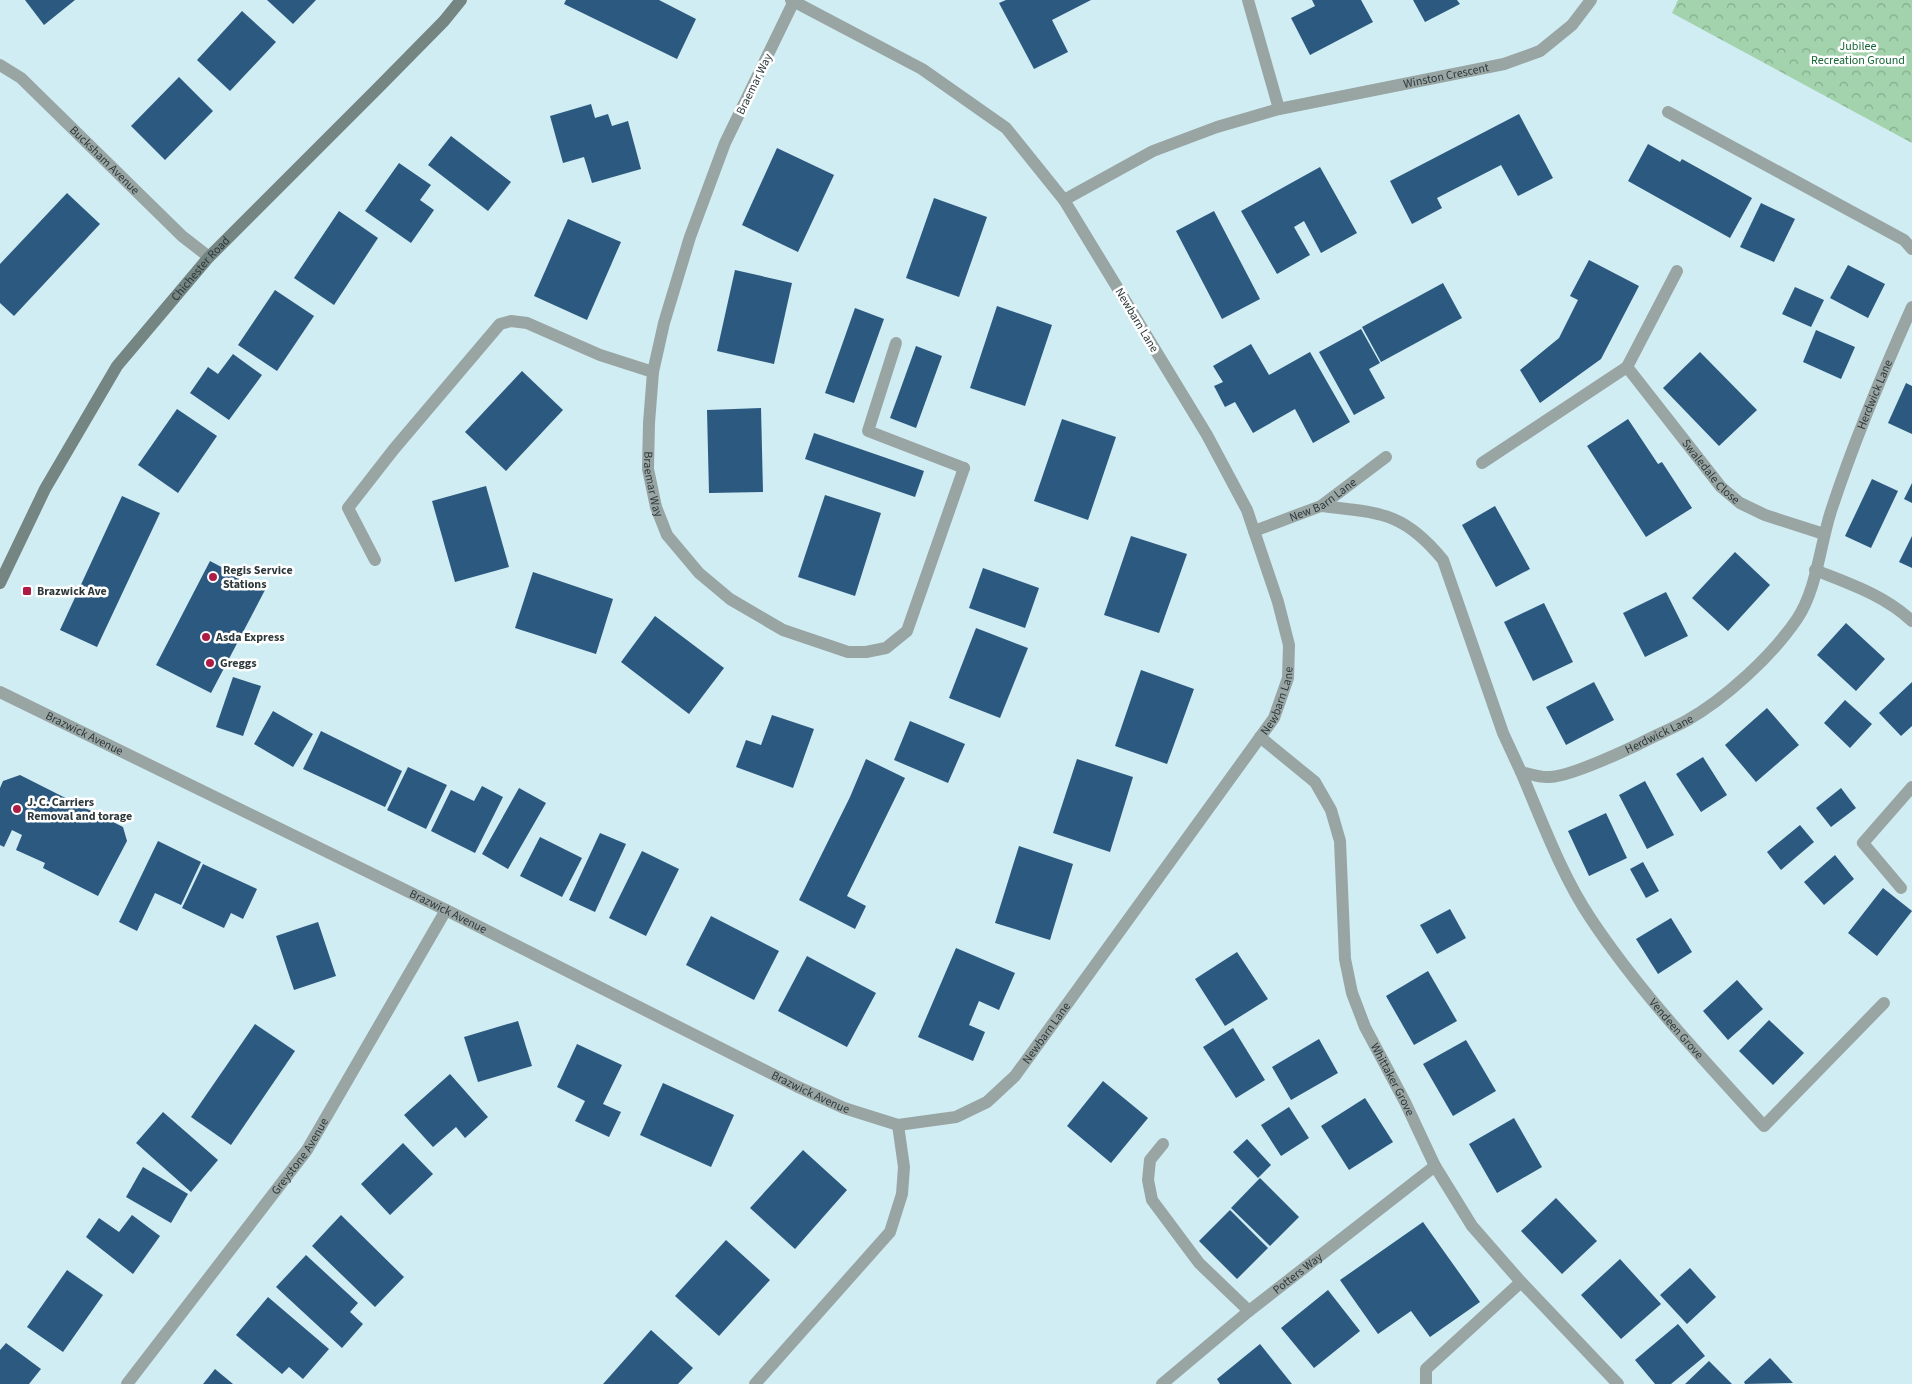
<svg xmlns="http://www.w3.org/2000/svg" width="1912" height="1384" font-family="'Source Sans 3',sans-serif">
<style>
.park{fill:url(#park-crowns)}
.building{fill:#2c597f}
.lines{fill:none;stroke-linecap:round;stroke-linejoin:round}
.lane{stroke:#99a5a3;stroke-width:12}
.street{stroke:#99a5a3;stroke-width:12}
.secondary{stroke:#748582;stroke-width:12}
.poi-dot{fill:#ae1b44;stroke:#fff;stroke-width:2}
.labels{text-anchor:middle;stroke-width:5;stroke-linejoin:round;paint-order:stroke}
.park-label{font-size:12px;fill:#146533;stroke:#fff}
.street-label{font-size:12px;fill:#2d383b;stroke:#fff}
.poi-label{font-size:12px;font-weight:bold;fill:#2d383b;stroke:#fff;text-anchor:start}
</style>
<defs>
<pattern id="park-crowns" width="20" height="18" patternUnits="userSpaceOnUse" patternTransform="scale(1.25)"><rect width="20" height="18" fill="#a2d3ac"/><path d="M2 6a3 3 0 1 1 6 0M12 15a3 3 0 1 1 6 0" fill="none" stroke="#84ac8d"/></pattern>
</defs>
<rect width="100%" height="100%" fill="#d0edf4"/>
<polygon class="park" points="1678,0 1912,0 1912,143 1672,13"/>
<g class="building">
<polygon points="25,0 75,0 44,25"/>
<polygon points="267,0 316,0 293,24"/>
<polygon points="566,0 659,0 696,19 677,59 564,4"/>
<polygon points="1006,0 1091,0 1052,20 1068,52 1034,69 999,3"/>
<polygon points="1312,0 1361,0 1373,22 1310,55 1291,18 1315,6"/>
<polygon points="1413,0 1457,0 1460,4 1425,22"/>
<polygon points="242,11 276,42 230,91 197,60"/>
<polygon points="179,77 213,111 165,160 131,126"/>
<polygon points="591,104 595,118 608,114 612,126 628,121 641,169 592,183 584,157 563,163 550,116"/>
<polygon points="1519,114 1553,178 1518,196 1501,165 1437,198 1442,208 1412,224 1390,181"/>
<polygon points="451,136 511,182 488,211 428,165"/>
<polygon points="1648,144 1680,162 1682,159 1752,198 1730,238 1628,181"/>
<polygon points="777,148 834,175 798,252 742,225"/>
<polygon points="399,163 431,185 420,200 434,210 411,243 365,211"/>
<polygon points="1320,167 1357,233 1321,253 1304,221 1294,227 1310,255 1277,274 1241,211"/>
<polygon points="67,193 100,224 14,316 0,303 0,264"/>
<polygon points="934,198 987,217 959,297 906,278"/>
<polygon points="1761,203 1795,219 1774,262 1740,247"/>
<polygon points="339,211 378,238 334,305 294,278"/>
<polygon points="1214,211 1260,299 1222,319 1176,231"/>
<polygon points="568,219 621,242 587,320 534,296"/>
<polygon points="1589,260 1639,286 1601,359 1540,403 1520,370 1559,338 1578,300 1570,296"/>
<polygon points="1848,265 1885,284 1868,318 1830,298"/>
<polygon points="735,270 792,283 774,364 717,351"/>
<polygon points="1443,283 1462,318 1381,362 1362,327"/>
<polygon points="1795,287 1824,300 1811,327 1782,314"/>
<polygon points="275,290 314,316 277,371 238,345"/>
<polygon points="997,306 1052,325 1025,406 970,388"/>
<polygon points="855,308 884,319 854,403 825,393"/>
<polygon points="1361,329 1380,363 1369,369 1385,398 1354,415 1319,352"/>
<polygon points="1816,330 1855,347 1841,379 1803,362"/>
<polygon points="1251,344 1269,375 1310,352 1350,422 1313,443 1295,409 1253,433 1235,402 1225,407 1214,386 1223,382 1213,366"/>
<polygon points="916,346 942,356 916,428 890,418"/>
<polygon points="1700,352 1757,410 1719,446 1663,388"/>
<polygon points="233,354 262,375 229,420 190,393 208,367 218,374"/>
<polygon points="522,371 563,410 506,471 465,432"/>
<polygon points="1906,383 1912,386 1912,434 1888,423"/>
<polygon points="761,408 763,492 709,493 707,410"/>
<polygon points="177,409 217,436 178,493 138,465"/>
<polygon points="1062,419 1116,437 1088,520 1034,501"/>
<polygon points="1628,419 1658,464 1662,462 1692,508 1646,537 1587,446"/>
<polygon points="814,433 924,471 915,497 805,459"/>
<polygon points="1872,479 1898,491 1871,548 1845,536"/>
<polygon points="1912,483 1912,503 1904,499"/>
<polygon points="486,486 509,567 455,582 432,501"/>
<polygon points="825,495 881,513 855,596 798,577"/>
<polygon points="122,496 160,513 97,647 60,630"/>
<polygon points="1495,506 1530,569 1496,587 1462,525"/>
<polygon points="1131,536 1187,554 1159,633 1104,615"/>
<polygon points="1912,536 1912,568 1899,562"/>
<polygon points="1735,552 1770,585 1728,631 1692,598"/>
<polygon points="210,561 265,590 211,693 156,665"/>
<polygon points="983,568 1039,588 1025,628 969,608"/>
<polygon points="533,572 613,599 596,654 515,628"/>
<polygon points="1666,592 1688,636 1645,657 1623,613"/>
<polygon points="1544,603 1573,662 1533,681 1504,622"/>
<polygon points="655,616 724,668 689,714 621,662"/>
<polygon points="1846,623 1885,659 1856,691 1817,655"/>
<polygon points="976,628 1028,648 1000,718 949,698"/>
<polygon points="1141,670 1194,689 1167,764 1115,746"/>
<polygon points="233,677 261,686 243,736 216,727"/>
<polygon points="1594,682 1614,720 1566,745 1546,707"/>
<polygon points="1912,682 1912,726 1901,736 1879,713"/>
<polygon points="1845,700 1872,724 1850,748 1824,723"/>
<polygon points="1767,708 1799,745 1756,782 1725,745"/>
<polygon points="273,711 313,734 293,767 254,744"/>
<polygon points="772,715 814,729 793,788 736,767 746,740 761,745"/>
<polygon points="910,721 965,744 948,783 894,760"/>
<polygon points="321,731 402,771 385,807 303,769"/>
<polygon points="1703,757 1727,795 1701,812 1676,774"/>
<polygon points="866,759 905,778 847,896 866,906 855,929 799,900 850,797"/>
<polygon points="1077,759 1133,777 1110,852 1053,833"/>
<polygon points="408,767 447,785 426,829 387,810"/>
<polygon points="20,775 123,827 127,841 98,896 43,868 45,863 16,850 22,835 12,830 4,847 0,845 0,788 3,781"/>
<polygon points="1645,781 1674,835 1647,849 1619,795"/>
<polygon points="482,786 503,797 475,853 431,831 451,790 474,801"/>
<polygon points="519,788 546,803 508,869 482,854"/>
<polygon points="1841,788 1856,808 1831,827 1816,808"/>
<polygon points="1606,813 1627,858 1589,876 1568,831"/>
<polygon points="1800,825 1814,842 1781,870 1767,852"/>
<polygon points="600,833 626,844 595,912 569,900"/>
<polygon points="540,837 582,858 562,897 520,876"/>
<polygon points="158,841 201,862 181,905 155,893 137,931 119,922"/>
<polygon points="1019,846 1073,864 1050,940 995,923"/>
<polygon points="642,851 679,869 646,936 609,918"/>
<polygon points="1835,855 1854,879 1824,905 1804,882"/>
<polygon points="1643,862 1659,891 1646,898 1630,869"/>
<polygon points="203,864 257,889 243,919 231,913 224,928 182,908"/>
<polygon points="1883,888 1912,911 1877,956 1848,933"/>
<polygon points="1450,909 1466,938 1437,954 1420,925"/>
<polygon points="711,916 779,951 754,1000 686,965"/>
<polygon points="1671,918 1692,952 1658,974 1636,939"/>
<polygon points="318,922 336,976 294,990 276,936"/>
<polygon points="956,948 1015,973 999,1010 979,1001 969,1025 985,1032 973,1061 918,1037"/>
<polygon points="1237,952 1268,999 1225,1026 1195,979"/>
<polygon points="807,956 876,993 847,1047 778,1011"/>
<polygon points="1428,971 1457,1021 1414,1045 1386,996"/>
<polygon points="1737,980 1763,1009 1728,1040 1703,1011"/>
<polygon points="1769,1020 1804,1053 1773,1085 1739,1051"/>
<polygon points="518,1021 532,1066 478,1082 464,1037"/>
<polygon points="255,1024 295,1051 231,1145 191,1117"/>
<polygon points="1233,1028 1265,1080 1236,1098 1203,1047"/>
<polygon points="1319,1039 1338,1073 1291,1100 1272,1067"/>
<polygon points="1466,1040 1496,1091 1453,1116 1423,1064"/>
<polygon points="577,1044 622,1065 603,1104 621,1112 609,1137 575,1121 585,1101 557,1087"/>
<polygon points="450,1074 488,1117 465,1138 456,1127 433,1147 404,1115"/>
<polygon points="1103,1081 1148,1118 1111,1163 1067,1126"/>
<polygon points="663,1083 734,1115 711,1167 640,1135"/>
<polygon points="1365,1098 1393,1142 1349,1170 1321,1126"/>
<polygon points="1289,1107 1309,1138 1281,1156 1261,1125"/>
<polygon points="163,1112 218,1160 191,1192 136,1143"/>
<polygon points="1514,1118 1542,1167 1497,1193 1469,1144"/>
<polygon points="1247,1139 1271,1165 1258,1178 1233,1152"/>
<polygon points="403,1143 433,1174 390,1215 361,1184"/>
<polygon points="803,1150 847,1190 795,1249 750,1208"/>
<polygon points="143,1167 188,1194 171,1223 126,1197"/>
<polygon points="1260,1178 1299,1217 1270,1246 1231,1208"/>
<polygon points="1556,1198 1597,1241 1562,1274 1521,1231"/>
<polygon points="1230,1210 1268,1248 1237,1279 1199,1241"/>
<polygon points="132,1215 160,1236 133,1274 86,1237 99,1218 119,1232"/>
<polygon points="341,1215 404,1277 375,1307 312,1246"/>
<polygon points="1423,1222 1480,1302 1430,1337 1411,1311 1378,1334 1340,1280"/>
<polygon points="726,1240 770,1280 719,1336 675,1296"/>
<polygon points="306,1255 358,1303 350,1312 363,1324 342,1348 276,1287"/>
<polygon points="1620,1259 1661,1304 1621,1339 1581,1295"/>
<polygon points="1690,1268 1716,1297 1687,1324 1660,1295"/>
<polygon points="67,1270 103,1295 63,1352 27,1327"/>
<polygon points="1328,1290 1360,1331 1314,1368 1281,1328"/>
<polygon points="268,1297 329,1349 303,1379 289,1367 282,1374 236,1335"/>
<polygon points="1678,1324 1705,1356 1671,1384 1655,1384 1635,1360"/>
<polygon points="651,1330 693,1368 678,1384 603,1384"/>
<polygon points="6,1343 41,1369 29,1384 0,1384 0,1350"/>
<polygon points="1260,1344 1292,1384 1220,1384 1217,1379"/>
<polygon points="1770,1358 1793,1383 1745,1384 1744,1382"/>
<polygon points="1709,1361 1732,1384 1685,1384"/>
<polygon points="215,1369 233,1384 203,1384"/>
</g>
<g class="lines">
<g class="lane">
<polyline points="896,343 868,431 964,468"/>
<polyline points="375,560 348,508 394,449 500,324 511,321 527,323 600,355 653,372"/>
<polyline points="1163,1144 1150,1160 1148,1180 1152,1200 1199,1263 1249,1311"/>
<polyline points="1426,1384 1426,1369 1521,1282"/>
</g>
<g class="street">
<polyline points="1248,0 1279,109"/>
<path id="s1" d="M794 1 725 143 690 237 664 323 653 372 649 423 648 469 656 507 667 535 699 573 730 599 783 630 848 652H866L886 648 907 631 964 468"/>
<path id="s2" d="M0 65 21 78 182 236 209 257"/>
<polyline points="1668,112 1904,240 1912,249"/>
<path id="s3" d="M1064 200 1153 151 1217 127 1279 109 1504 64 1540 51 1572 25 1591 0"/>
<polyline points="1627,367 1677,271"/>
<path id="s4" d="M1482 463 1627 367 1721 487 1740 503 1765 515 1824 534"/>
<path id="s5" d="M1321 506C1379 513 1403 511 1443 560L1503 733 1521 772C1530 774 1540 778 1550 777 1570 776 1620 753 1639 744 1654 736 1671 729 1686 721 1725 699 1772 656 1797 619 1817 589 1820 545 1831 511 1854 441 1882 374 1912 307"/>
<path id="s6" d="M1254 531 1321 506 1386 457"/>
<path d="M1815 570C1850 584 1884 595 1912 621"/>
<path id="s7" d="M0 692 446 910 796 1086 844 1108 898 1125 956 1117 987 1102 1015 1076 1274 718 1288 678 1289 645 1278 602 1247 510 1207 435 1064 200 1006 128 922 69 791 0"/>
<path id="s8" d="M1260 737 1315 782 1331 810 1340 841 1345 959 1352 993 1365 1027 1405 1102 1435 1166 1472 1226 1521 1282 1618 1384"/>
<path id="s9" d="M1521 772C1542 821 1561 874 1591 919 1641 994 1703 1059 1764 1126L1884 1003"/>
<polyline points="1901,888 1863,843 1912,787"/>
<path id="s10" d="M127 1384 307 1150 446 910"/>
<polyline points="755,1384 890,1232 902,1194 904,1167 898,1125"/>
<path id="s11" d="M1162 1384 1249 1311 1435 1166"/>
</g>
<path class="secondary" id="s12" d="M0 583 45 489 117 366 209 257 377 89 444 21 461 0"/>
</g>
<g class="poi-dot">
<circle cx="213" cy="577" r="5"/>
<rect x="22" y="586" width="10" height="10" rx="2.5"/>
<circle cx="206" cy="637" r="5"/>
<circle cx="210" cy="663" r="5"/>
<circle cx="17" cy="809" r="5"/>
</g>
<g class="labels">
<g class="park-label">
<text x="1858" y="50">Jubilee<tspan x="1858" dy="14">Recreation Ground</tspan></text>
</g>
<g class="street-label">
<text dy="4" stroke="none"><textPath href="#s3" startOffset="405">Winston Crescent</textPath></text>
<text transform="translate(754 84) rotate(-64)" y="4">Braemar Way</text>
<text dy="4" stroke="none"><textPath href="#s2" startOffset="142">Bucksham Avenue</textPath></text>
<text dy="4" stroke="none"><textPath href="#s12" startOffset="375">Chichester Road</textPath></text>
<text transform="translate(1137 320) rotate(59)" y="4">Newbarn Lane</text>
<text dy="4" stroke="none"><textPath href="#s5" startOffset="932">Herdwick Lane</textPath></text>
<text dy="4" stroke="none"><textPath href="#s4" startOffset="308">Swaledale Close</textPath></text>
<text dy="4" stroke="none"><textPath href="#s1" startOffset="511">Braemar Way</textPath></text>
<text dy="4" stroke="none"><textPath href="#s6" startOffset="76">New Barn Lane</textPath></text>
<text dy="4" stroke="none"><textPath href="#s7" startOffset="1588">Newbarn Lane</textPath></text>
<text dy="4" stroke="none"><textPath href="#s7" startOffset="94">Brazwick Avenue</textPath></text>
<text dy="4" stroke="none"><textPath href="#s5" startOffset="512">Herdwick Lane</textPath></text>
<text dy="4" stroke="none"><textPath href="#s7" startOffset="499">Brazwick Avenue</textPath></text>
<text dy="4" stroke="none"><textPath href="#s9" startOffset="302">Vendeen Grove</textPath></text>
<text dy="4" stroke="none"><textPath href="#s7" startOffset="1182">Newbarn Lane</textPath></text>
<text dy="4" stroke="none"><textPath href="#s8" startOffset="384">Whittaker Grove</textPath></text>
<text dy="4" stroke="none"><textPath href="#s7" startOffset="904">Brazwick Avenue</textPath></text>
<text dy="4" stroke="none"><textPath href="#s10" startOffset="286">Greystone Avenue</textPath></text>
<text dy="4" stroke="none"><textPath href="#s11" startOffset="175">Potters Way</textPath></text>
</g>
<g class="poi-label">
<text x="223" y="574">Regis Service<tspan x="223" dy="14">Stations</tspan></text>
<text x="37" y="595">Brazwick Ave</text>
<text x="216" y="641">Asda Express</text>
<text x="220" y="667">Greggs</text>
<text x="27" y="806">J. C. Carriers<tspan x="27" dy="14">Removal and torage</tspan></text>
</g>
</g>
</svg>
